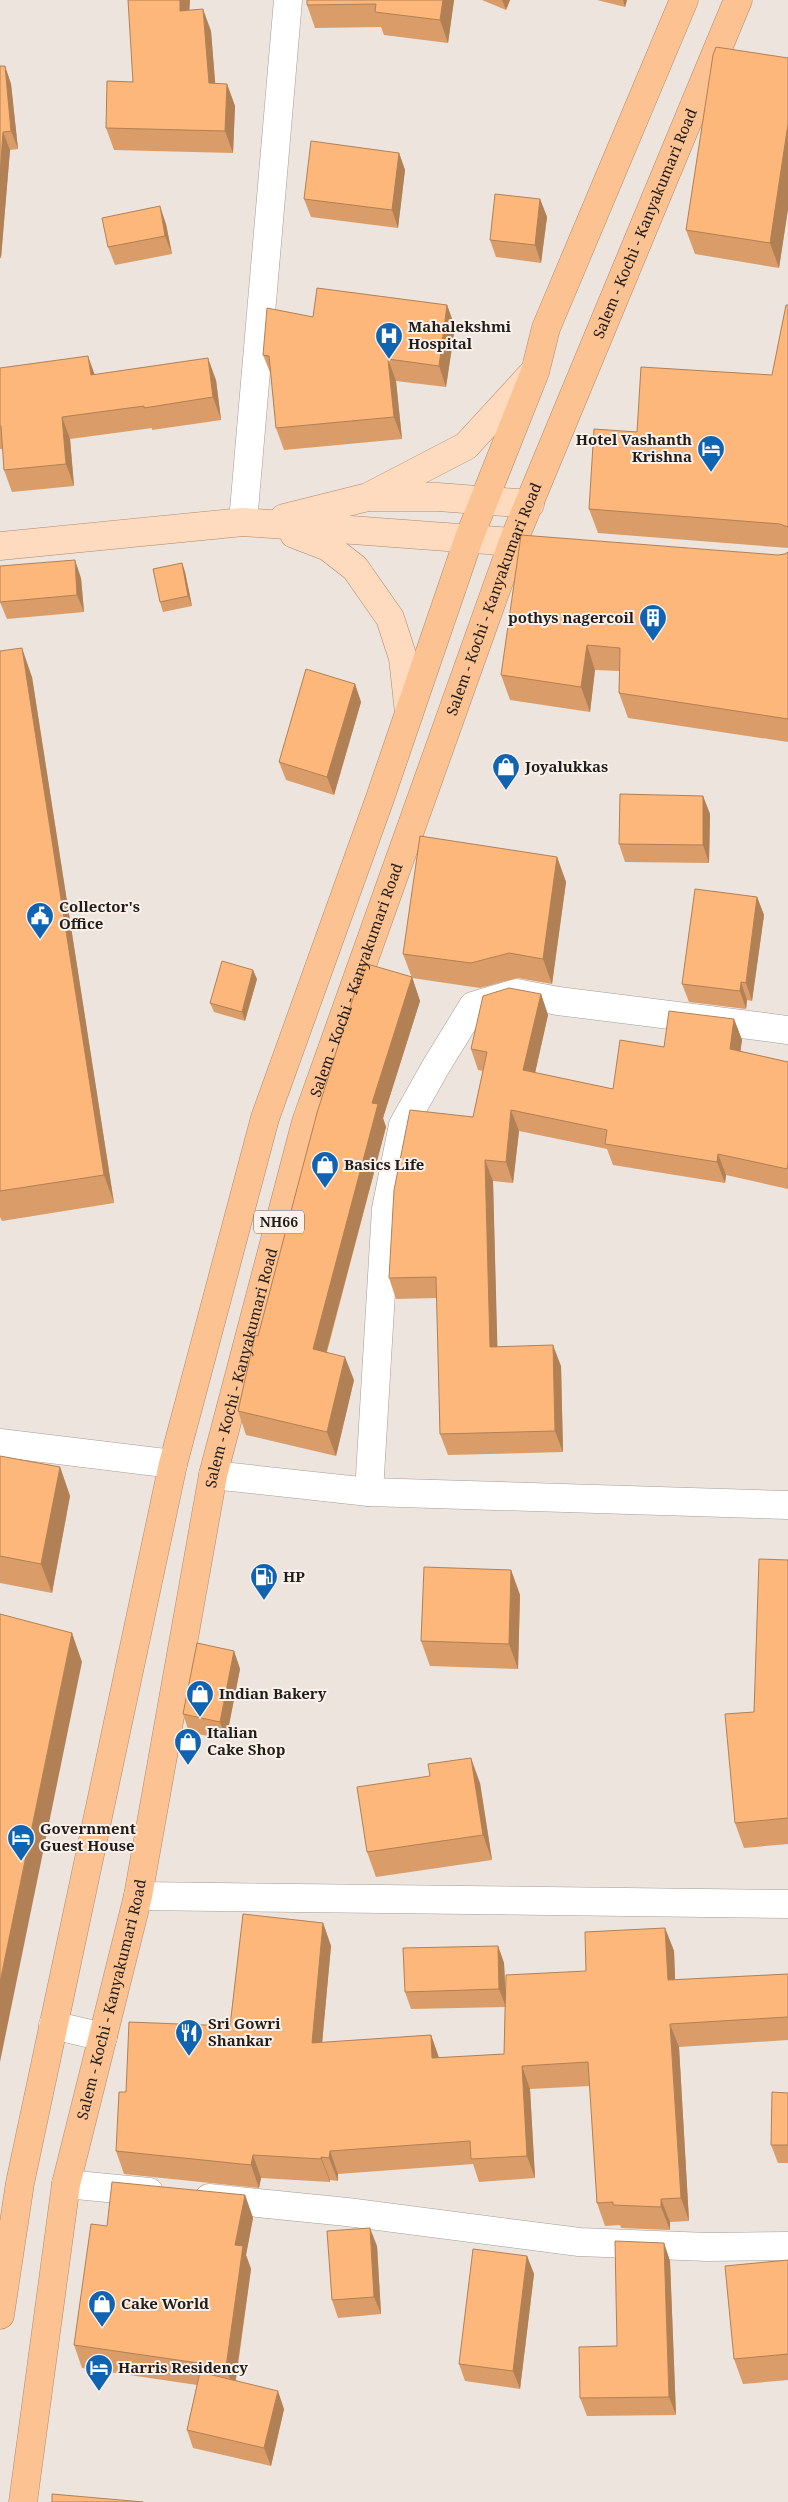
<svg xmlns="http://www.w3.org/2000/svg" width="788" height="2502" font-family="'Noto Serif',serif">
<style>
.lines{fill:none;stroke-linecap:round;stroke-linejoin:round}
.minor-casing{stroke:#a59d96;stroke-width:29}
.major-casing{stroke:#af8868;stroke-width:29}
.highway-casing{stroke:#af8868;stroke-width:29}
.minor{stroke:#fff;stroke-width:28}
.major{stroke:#fedabe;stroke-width:28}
.highway{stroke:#fdc292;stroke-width:28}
.wall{fill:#da9d69}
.shaded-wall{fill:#b18055}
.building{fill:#fdb77a;stroke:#b18055}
.labels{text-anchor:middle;stroke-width:4;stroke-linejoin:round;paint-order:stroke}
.shield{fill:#fbf1ea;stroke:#615c58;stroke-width:1}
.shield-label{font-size:14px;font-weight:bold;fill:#1f1c19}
.street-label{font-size:15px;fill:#1f1c19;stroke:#fbf1ea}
.poi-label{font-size:15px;font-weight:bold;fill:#1f1c19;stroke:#fbf1ea;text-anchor:start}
</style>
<rect width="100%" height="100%" fill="#ede4dd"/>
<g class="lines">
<defs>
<g id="minor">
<polyline points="243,522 288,0"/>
<polyline points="0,1443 173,1464"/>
<polyline points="213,1475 369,1492 386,1209 403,1125 435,1068 473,1006 516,993 558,1001 788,1030"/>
<polyline points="369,1492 788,1505"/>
<polyline points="138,1896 788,1904"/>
<polyline points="53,2025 103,2037"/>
<polyline points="66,2184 149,2192"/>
<polyline points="209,2198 347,2212 579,2242 708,2247 788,2246"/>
</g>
<g id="major">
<polyline points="372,497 438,497 530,504"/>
<polyline points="284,518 368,497 466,446 534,372"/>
<polyline points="294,534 328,547 355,568 390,618 403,658 409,713"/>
<polyline points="0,546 243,522 513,542"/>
</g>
<g id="highway">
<polyline points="0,2315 20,2183 173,1464 265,1118 379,801 469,538 535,372 546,328 684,0"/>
<path id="s1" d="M23 2502 66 2184 138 1896 213 1475 306 1122 513 542 738 0"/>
</g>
</defs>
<use href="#minor" class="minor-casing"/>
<use href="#major" class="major-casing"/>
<use href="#highway" class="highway-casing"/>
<use href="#minor" class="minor"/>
<use href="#major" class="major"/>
<use href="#highway" class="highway"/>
</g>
<g class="wall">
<polygon points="190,0 189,10 211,31 215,84 227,84 235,106 233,153 114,150 106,128 133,82"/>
<polygon points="454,0 448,43 384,35 381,27 315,28 307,5"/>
<polygon points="482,0 510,0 506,10"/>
<polygon points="597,0 627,0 625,7"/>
<polygon points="788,58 788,209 779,268 695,254 686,230"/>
<polygon points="0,66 5,66 11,84 18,149 10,150 1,258 0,258"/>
<polygon points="399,153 405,170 398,228 311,217 304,199"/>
<polygon points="540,199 547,217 541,263 496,257 490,240"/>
<polygon points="166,224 172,254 115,265 108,247"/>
<polygon points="447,305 455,327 446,387 396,381 402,439 284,450 276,428 271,375 263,355 313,317"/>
<polygon points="788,305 788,548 598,533 589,509 637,432 772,375"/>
<polygon points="0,368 95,375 216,380 221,420 152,430 152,428 70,439 74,486 12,492 4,470 3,449 0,449"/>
<polygon points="788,552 788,742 628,718 619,693 619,671 595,670 590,712 510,700 501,675 778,555 785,554"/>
<polygon points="182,563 185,572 192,606 163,612 160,602"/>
<polygon points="81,578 84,612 7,619 0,602"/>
<polygon points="0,651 32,677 114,1203 2,1221 0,1217"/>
<polygon points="355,684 361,702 334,795 286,780 279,762"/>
<polygon points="703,796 710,814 709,863 625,862 619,844"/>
<polygon points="557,857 566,882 552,984 518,978 480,988 412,978 403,954"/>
<polygon points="757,897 764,915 752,1001 747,1000 746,1009 689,1002 682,984"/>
<polygon points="412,977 420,1001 383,1118 386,1127 327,1352 354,1380 336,1456 246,1435 238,1411 258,1336"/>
<polygon points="257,979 245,1021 214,1012 210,1003"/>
<polygon points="541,994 548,1015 535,1073 613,1089 664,1047 734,1019 742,1040 740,1051 788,1062 788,1189 726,1175 725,1183 613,1165 607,1149 519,1131 513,1183 493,1181 497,1347 561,1366 563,1452 448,1455 440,1434 437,1298 396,1299 389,1278 473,1117 483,1071 478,1070 471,1049"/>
<polygon points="0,1456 60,1467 70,1496 52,1593 0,1583"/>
<polygon points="788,1560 788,1844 744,1848 735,1823 754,1712"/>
<polygon points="511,1570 520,1595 518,1669 430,1666 421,1641"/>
<polygon points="234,1651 240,1669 226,1740 189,1732 183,1714"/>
<polygon points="430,1776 480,1783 492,1860 376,1877 367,1852"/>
<polygon points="323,1923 331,1946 322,2043 431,2035 439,2058 504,2054 505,2007 411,2009 405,1992 498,1946 504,1963 506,1999 586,1971 665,1928 674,1951 675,1980 788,1974 788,2040 679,2047 689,2221 670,2222 670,2230 621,2228 620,2225 605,2226 597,2203 590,2086 530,2089 535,2178 479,2182 473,2164 338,2174 338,2181 330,2180 330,2182 261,2178 259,2188 124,2174 116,2151 126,2092 230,2026"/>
<polygon points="788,2093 788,2163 778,2163 771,2145"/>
<polygon points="245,2195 253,2218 246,2255 251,2269 236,2380 284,2409 271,2466 193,2448 187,2430 197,2385 82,2368 74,2345 107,2226"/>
<polygon points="664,2243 670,2261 676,2415 587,2416 580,2398 617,2346"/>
<polygon points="377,2246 381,2314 338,2318 332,2300"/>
<polygon points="527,2256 534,2274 520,2389 465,2381 459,2364"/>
<polygon points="788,2260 788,2380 743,2384 734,2359"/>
</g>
<g class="shaded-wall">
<polygon points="180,0 190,0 188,33 180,11"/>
<polygon points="443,0 454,0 448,43 440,20"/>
<polygon points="502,0 510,0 506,10"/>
<polygon points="623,0 627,0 625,7"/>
<polygon points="203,9 211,31 217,105 209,83"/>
<polygon points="5,66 11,84 18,149 11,131"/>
<polygon points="227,84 235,106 233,153 225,131"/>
<polygon points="788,124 788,209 779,268 770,243"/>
<polygon points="3,132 10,150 1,258 0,255 0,175"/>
<polygon points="399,153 405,170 398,228 392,210"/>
<polygon points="540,199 547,217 541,263 535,245"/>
<polygon points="160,206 166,224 172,254 165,236"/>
<polygon points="447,305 455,327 446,387 439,366"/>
<polygon points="88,356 96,378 91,375"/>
<polygon points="208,358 216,380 221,420 213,397"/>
<polygon points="388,359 396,381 402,439 394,417"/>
<polygon points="62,417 70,439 74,486 66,464"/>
<polygon points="75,560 81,578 84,612 77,595"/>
<polygon points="182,563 185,572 192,606 188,596"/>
<polygon points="587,645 595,670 590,712 581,687"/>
<polygon points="22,648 32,677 114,1203 104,1175"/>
<polygon points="355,684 361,702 334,795 327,777"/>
<polygon points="703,796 710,814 709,863 703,845"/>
<polygon points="557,857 566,882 552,984 543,959"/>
<polygon points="757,897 764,915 752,1001 746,983"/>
<polygon points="253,970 257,979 245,1021 242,1012"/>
<polygon points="412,977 420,1001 383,1118 386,1127 321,1372 313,1349 372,1103"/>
<polygon points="741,982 747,1000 746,1009 740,991"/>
<polygon points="541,994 548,1015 531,1091 523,1070"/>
<polygon points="734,1019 742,1040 738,1070 730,1049"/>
<polygon points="511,1110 519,1131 513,1183 506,1162"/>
<polygon points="718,1154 726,1175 725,1183 717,1162"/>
<polygon points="485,1160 493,1181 498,1368 490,1347"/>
<polygon points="553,1345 561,1366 563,1452 555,1431"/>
<polygon points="345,1357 354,1380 336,1456 327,1432"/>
<polygon points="60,1467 70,1496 52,1593 41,1564"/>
<polygon points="511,1570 520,1595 518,1669 509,1644"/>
<polygon points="72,1633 82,1662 0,2062 0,1982"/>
<polygon points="234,1651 240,1669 226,1740 220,1722"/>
<polygon points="471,1758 480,1783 492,1860 483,1835"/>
<polygon points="323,1923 331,1946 320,2066 312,2043"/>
<polygon points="665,1928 674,1951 676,2003 668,1980"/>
<polygon points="498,1946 504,1963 506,2007 499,1989"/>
<polygon points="670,2024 679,2047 689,2221 681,2198"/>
<polygon points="431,2035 439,2058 432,2058"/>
<polygon points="522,2066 530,2089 535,2178 527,2156"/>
<polygon points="330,2151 338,2174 338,2181 329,2158"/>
<polygon points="253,2155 261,2178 259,2188 251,2165"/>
<polygon points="321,2157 330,2180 330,2182 321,2159"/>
<polygon points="245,2195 253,2218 246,2255 251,2269 234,2390 226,2367 235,2245"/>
<polygon points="661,2199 670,2222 670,2230 661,2207"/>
<polygon points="370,2228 377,2246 381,2314 374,2297"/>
<polygon points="664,2243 670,2261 676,2415 669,2397"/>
<polygon points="527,2256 534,2274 520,2389 513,2371"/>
<polygon points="278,2391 284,2409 271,2466 264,2448"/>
</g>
<g class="building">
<polygon points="128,0 180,0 180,11 203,9 209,83 227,84 225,131 106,128 107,81 133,82"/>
<polygon points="307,0 443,0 440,20 375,12 376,4 307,5"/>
<polygon points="716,47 788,58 788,124 770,243 686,230 713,55"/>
<polygon points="0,66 5,66 11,131 3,132 0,175"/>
<polygon points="311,141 399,153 392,210 304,199"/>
<polygon points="495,194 540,199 535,245 490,240"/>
<polygon points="160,206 165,236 108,247 102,218"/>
<polygon points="317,288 447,305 439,366 388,359 394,417 276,428 269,356 263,355 267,308 313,317"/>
<polygon points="786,305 788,305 788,527 780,524 589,509 594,429 637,432 641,367 772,375"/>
<polygon points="88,356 91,375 208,358 213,397 144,408 144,406 62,417 66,464 4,470 1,426 0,426 0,368"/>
<polygon points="521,535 778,555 785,554 788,552 788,719 619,693 620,648 587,645 581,687 501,675"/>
<polygon points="75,560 77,595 0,602 0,566"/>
<polygon points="182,563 188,596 160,602 153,569"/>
<polygon points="22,648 104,1175 0,1191 0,651"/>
<polygon points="306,669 355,684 327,777 279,762"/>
<polygon points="620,794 703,796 703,845 619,844"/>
<polygon points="420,836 557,857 543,959 509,953 471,963 403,954"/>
<polygon points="695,889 757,897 746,983 741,982 740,991 682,984"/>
<polygon points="222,961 253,970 242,1012 210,1003"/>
<polygon points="364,963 412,977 372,1103 378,1104 313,1349 345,1357 327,1432 238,1411 255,1335 258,1336 317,1113"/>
<polygon points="509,988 541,994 523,1070 613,1089 620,1040 664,1047 669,1011 734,1019 730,1049 788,1062 788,1163 787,1169 718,1154 717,1162 605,1144 607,1130 511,1110 506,1162 485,1160 490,1347 553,1345 555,1431 440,1434 436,1277 389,1278 394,1190 410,1110 473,1117 487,1052 471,1049 483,996"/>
<polygon points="0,1456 60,1467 41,1564 0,1556"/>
<polygon points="759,1559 788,1560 788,1818 735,1823 725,1714 754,1712"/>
<polygon points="424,1567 511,1570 509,1644 421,1641"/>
<polygon points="0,1614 72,1633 0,1982"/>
<polygon points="197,1643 234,1651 220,1722 183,1714"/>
<polygon points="471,1758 483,1835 367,1852 357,1787 430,1776 428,1764"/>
<polygon points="243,1914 323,1923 312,2043 431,2035 432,2058 504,2054 506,1975 586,1971 585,1932 665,1928 668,1980 788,1974 788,2017 670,2024 681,2198 661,2199 661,2207 613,2205 613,2202 597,2203 588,2062 522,2066 527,2156 471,2159 470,2141 330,2151 329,2158 321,2157 321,2159 253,2155 251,2165 116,2151 119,2092 126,2092 129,2022 230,2026"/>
<polygon points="498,1946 499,1989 405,1992 403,1948"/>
<polygon points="772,2092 788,2093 788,2145 771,2145"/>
<polygon points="112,2182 245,2195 235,2245 243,2246 226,2367 74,2345 91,2224 107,2226"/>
<polygon points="370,2228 374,2297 332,2300 327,2231"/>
<polygon points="615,2241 664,2243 669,2397 580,2398 579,2347 617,2346"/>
<polygon points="473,2249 527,2256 513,2371 459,2364"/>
<polygon points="788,2260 788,2354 734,2359 725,2266"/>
<polygon points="200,2372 278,2391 264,2448 187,2430"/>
<polygon points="52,2494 143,2502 52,2502"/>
</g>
<defs>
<symbol id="hospital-pin" viewBox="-11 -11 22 30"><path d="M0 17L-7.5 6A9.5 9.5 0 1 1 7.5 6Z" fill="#0f63b1" stroke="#fbf1ea"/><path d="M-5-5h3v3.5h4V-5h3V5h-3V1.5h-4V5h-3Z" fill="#fff"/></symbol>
<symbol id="hotel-pin" viewBox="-11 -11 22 30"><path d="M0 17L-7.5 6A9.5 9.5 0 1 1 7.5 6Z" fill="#0f63b1" stroke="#fbf1ea"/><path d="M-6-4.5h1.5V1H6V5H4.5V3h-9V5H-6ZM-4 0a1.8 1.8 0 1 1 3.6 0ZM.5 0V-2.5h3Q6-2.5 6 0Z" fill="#fff"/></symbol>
<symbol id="building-pin" viewBox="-11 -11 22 30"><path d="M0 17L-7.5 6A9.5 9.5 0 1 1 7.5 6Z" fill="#0f63b1" stroke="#fbf1ea"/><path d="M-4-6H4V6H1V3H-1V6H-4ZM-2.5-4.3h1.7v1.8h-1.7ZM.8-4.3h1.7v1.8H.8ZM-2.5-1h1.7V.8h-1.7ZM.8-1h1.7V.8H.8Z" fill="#fff"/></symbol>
<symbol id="shop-pin" viewBox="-11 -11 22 30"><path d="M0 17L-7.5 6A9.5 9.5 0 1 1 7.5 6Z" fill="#0f63b1" stroke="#fbf1ea"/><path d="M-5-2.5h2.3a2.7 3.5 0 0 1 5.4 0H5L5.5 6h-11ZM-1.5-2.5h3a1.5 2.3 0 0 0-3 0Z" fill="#fff"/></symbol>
<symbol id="civic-pin" viewBox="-11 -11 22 30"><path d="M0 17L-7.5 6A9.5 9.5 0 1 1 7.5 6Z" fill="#0f63b1" stroke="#fbf1ea"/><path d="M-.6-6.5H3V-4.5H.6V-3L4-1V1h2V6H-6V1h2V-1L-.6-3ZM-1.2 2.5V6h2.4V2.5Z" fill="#fff"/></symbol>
<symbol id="fuel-pin" viewBox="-11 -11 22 30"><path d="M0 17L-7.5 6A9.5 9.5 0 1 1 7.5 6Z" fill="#0f63b1" stroke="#fbf1ea"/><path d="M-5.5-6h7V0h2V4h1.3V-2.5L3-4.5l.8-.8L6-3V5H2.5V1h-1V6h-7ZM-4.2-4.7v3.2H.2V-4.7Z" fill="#fff"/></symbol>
<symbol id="restaurant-pin" viewBox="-11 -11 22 30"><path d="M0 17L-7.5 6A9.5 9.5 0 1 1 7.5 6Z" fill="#0f63b1" stroke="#fbf1ea"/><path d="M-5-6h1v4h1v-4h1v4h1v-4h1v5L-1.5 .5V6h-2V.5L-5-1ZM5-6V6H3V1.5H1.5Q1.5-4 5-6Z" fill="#fff"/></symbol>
</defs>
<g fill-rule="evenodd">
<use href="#hospital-pin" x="373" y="320" width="32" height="43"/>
<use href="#hotel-pin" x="695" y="433" width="32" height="43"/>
<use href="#building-pin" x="637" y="602" width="32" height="43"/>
<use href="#shop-pin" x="490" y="751" width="32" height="43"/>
<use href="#civic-pin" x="24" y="900" width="32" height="43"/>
<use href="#shop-pin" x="309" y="1149" width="32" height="43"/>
<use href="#fuel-pin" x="248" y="1561" width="32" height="43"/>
<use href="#shop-pin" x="184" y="1678" width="32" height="43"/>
<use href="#shop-pin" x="172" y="1726" width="32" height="43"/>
<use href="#hotel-pin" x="5" y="1822" width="32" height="43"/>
<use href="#restaurant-pin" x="173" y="2017" width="32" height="43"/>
<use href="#shop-pin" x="86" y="2288" width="32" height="43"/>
<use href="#hotel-pin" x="83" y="2352" width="32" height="43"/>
</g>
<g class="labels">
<rect class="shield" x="254" y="1210.5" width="50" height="23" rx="4"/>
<g class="shield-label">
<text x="279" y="1227">NH66</text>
</g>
<g class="street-label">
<text dy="5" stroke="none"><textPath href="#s1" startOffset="2371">Salem - Kochi - Kanyakumari Road</textPath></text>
<text dy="5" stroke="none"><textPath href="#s1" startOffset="1966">Salem - Kochi - Kanyakumari Road</textPath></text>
<text dy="5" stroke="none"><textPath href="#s1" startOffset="1561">Salem - Kochi - Kanyakumari Road</textPath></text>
<text dy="5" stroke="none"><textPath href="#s1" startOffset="1156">Salem - Kochi - Kanyakumari Road</textPath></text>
<text dy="5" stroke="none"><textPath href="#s1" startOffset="511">Salem - Kochi - Kanyakumari Road</textPath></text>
</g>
<g class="poi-label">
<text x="408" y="332">Mahalekshmi<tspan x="408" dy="17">Hospital</tspan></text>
<text x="692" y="445" text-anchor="end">Hotel Vashanth<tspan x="692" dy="17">Krishna</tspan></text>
<text x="634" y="623" text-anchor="end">pothys nagercoil</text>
<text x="525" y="772">Joyalukkas</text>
<text x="59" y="912">Collector's<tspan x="59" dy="17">Office</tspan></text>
<text x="344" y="1170">Basics Life</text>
<text x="283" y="1582">HP</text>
<text x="219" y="1699">Indian Bakery</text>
<text x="207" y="1738">Italian<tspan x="207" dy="17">Cake Shop</tspan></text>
<text x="40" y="1834">Government<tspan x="40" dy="17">Guest House</tspan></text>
<text x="208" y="2029">Sri Gowri<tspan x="208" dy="17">Shankar</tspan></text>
<text x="121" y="2309">Cake World</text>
<text x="118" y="2373">Harris Residency</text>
</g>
</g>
</svg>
